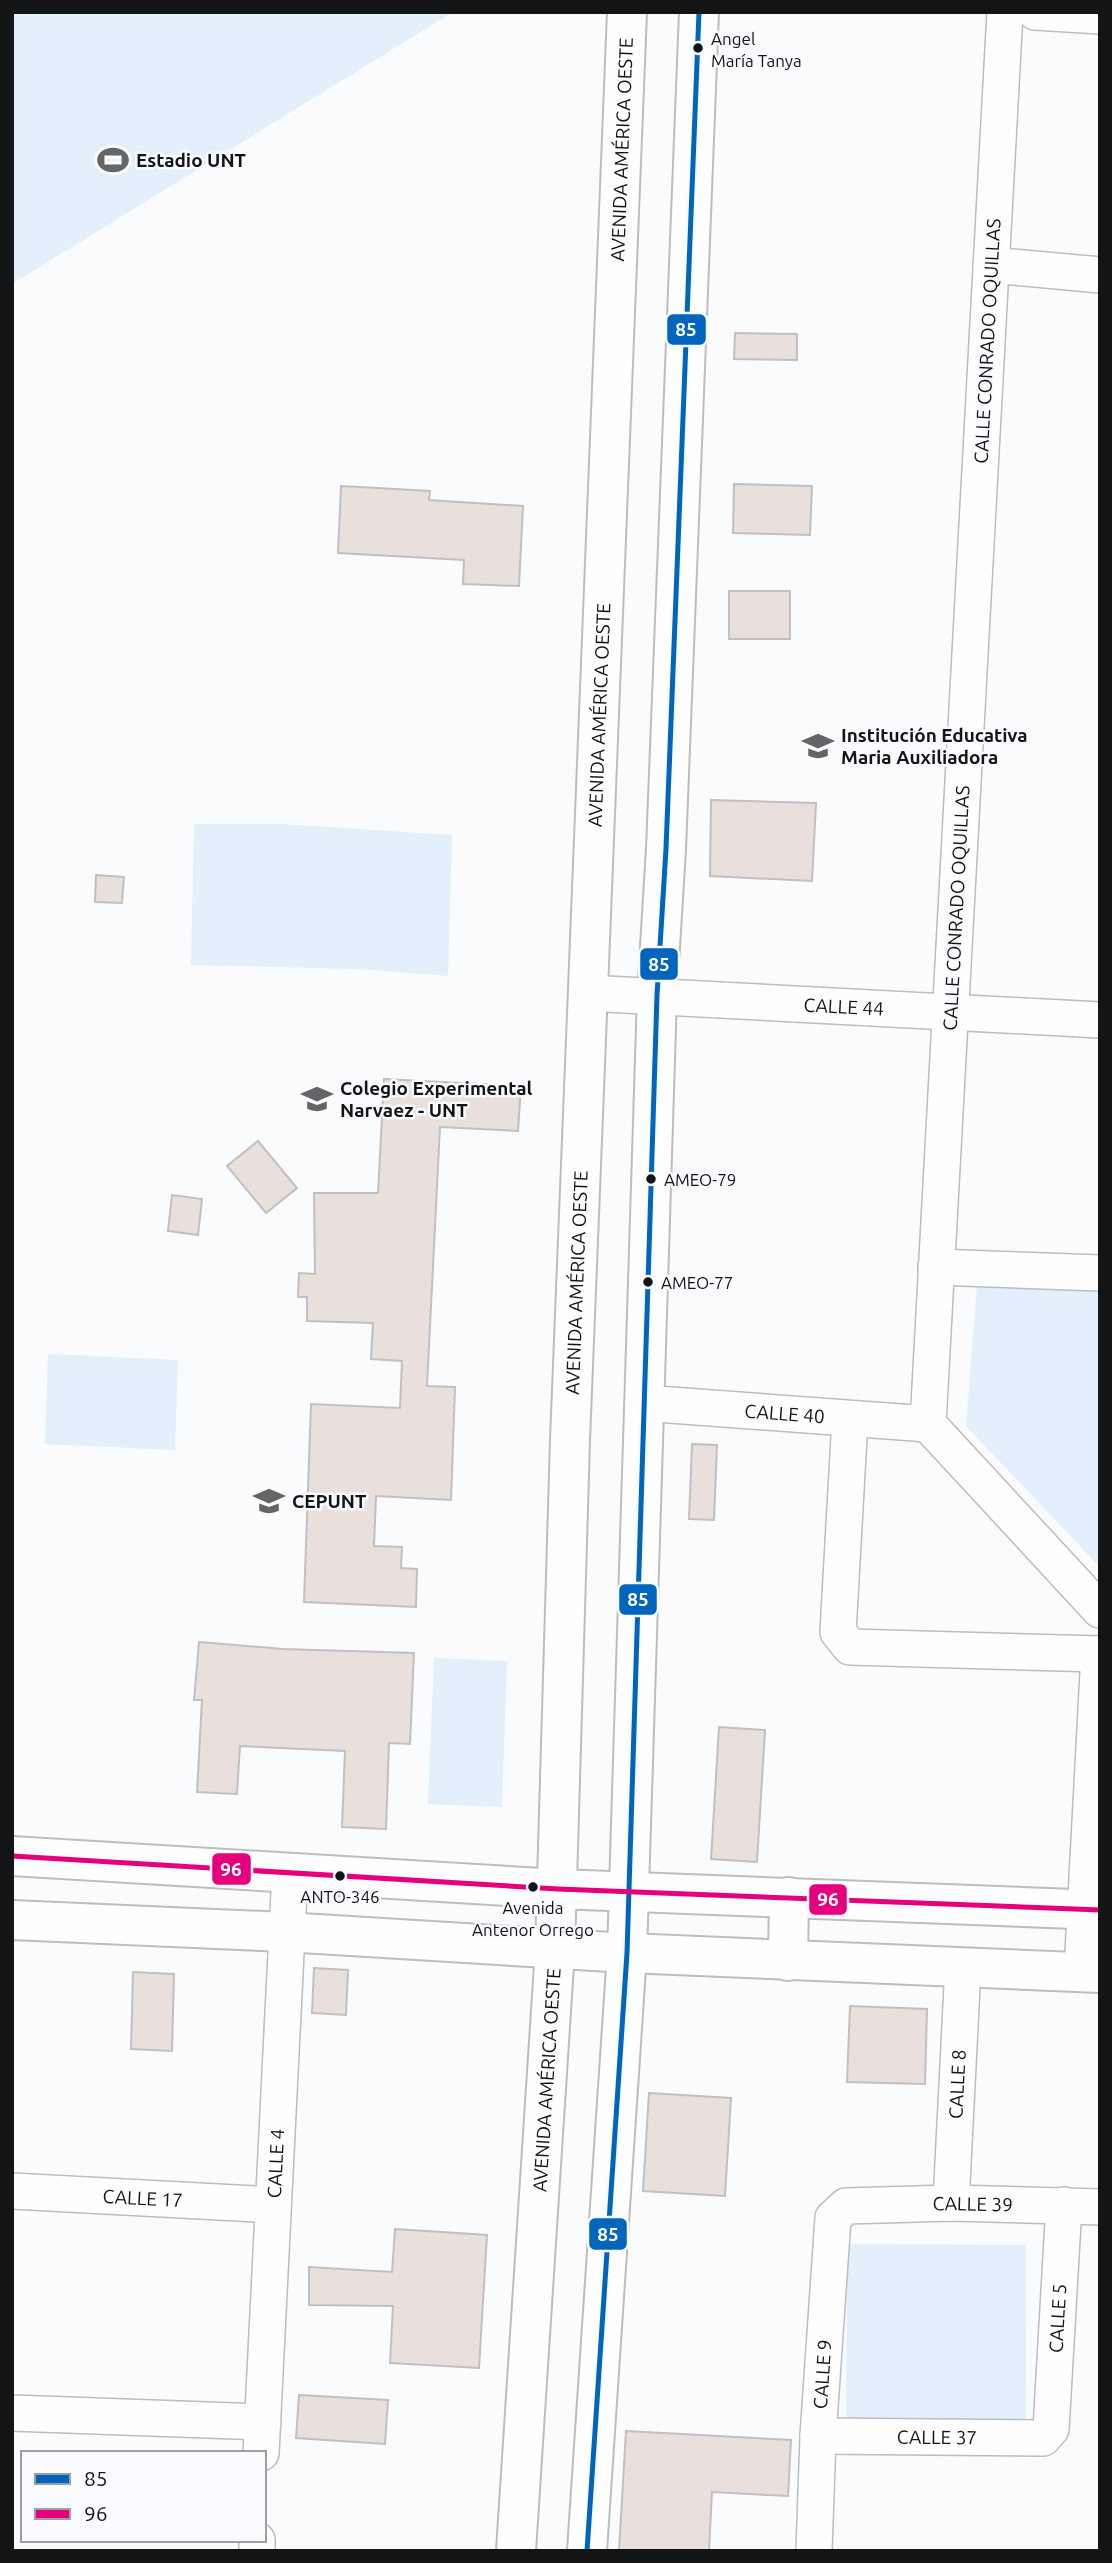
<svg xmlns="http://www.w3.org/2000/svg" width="1112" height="2563" font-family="Ubuntu,sans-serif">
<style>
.green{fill:#e4effc}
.building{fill:#eae0db;stroke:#c1c0c0;stroke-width:2}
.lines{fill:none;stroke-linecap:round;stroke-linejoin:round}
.minor-casing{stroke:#bbbdbf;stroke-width:38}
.tertiary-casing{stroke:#bbbdbf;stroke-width:42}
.primary-casing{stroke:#bbbdbf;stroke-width:42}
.minor{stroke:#fefeff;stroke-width:35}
.tertiary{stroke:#fefeff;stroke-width:38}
.primary{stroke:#fefeff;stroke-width:38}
.bus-1-casing{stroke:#f9fbfe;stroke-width:10}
.bus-2-casing{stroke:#f9fbfe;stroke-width:10}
.bus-1{stroke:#0065bd;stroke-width:5}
.bus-2{stroke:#e5007d;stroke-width:5}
.bus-dot{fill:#121416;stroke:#f9fbfe;stroke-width:2.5}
.labels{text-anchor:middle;stroke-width:5;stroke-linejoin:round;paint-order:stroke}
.bus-label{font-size:17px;fill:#121416;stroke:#f9fbfe;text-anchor:start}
.street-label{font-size:19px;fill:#121416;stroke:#f9fbfe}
.poi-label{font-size:19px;font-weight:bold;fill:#121416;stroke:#f9fbfe;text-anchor:start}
.line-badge{stroke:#f9fbfe;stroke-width:2.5}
.badge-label{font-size:19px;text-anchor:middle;font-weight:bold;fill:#fff}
</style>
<rect width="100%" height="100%" fill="#fafbfd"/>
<g class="green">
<polygon points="12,12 453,12 12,284"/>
<polygon points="194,824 281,824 452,835 448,976 359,969 191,965"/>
<polygon points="977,1284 1100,1292 1100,1567 966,1426"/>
<polygon points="48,1354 178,1360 175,1450 45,1444"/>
<polygon points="434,1658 507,1661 502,1807 428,1804"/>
<polygon points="847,2244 1026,2245 1026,2420 846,2418"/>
</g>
<g class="building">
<polygon points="735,333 797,334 797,360 734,359"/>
<polygon points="734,484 812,486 810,535 733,533"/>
<polygon points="341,486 430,491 429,500 523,506 519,586 463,584 464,560 338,553"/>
<rect x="729" y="591" width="61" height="48"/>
<polygon points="711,800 816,803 812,881 710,876"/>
<polygon points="96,875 124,877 122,903 95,902"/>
<polygon points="384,1079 521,1086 518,1131 440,1127 427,1386 455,1387 451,1500 376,1496 374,1546 402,1547 401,1568 417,1569 416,1607 304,1602 311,1404 400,1408 402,1361 371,1359 373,1323 307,1321 307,1297 298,1297 299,1273 315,1274 314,1193 378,1193"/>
<polygon points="258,1141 297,1188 266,1213 227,1166"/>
<polygon points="172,1195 202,1199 198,1235 168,1231"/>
<polygon points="692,1444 717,1445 714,1520 689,1519"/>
<polygon points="199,1642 283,1649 414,1653 410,1744 389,1743 386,1829 342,1827 345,1751 240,1746 237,1794 197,1792 202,1700 194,1700"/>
<polygon points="719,1727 765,1730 757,1862 711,1859"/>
<polygon points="314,1968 348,1970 346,2015 312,2013"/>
<polygon points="133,1972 174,1974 172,2051 131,2049"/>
<polygon points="850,2006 927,2009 925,2084 847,2082"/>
<polygon points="649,2093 731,2098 725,2196 643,2191"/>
<polygon points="395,2229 487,2235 479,2368 390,2363 393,2306 309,2305 309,2267 392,2272"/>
<polygon points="299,2395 388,2400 385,2444 296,2438"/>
<polygon points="626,2431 791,2440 788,2496 712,2492 709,2551 619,2551"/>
</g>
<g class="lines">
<defs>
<g id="minor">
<polyline points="1005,12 928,1424 1100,1610"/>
<polyline points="1035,12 1100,16"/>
<polyline points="991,265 1100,275"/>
<path id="s1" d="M587 993 1100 1020"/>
<polyline points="936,1267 1100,1273"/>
<path id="s2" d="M643 1403 928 1424"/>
<polyline points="850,1419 838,1632 850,1647 1100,1654"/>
<polyline points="1082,1972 1099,1654"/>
<path id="s3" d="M12 2191 273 2205"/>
<path id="s4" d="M951 2203 963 1967"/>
<polyline points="12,2413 263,2422"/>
<path id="s5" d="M818 2436 1043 2438 1051 2429 1064 2205"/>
<path id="s6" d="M261 2453 290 1873"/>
<polyline points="257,2551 257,2540"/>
<path id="s7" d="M814 2551 818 2436 833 2218 846 2206 951 2203 1100 2207"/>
</g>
<g id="tertiary">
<polyline points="12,1856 558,1889 1100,1910"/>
<polyline points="12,1920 285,1932 627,1953 1100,1973"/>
<polyline points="788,1961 789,1897"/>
</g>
<g id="primary">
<path id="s8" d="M516 2551 555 1949 570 1440 627 12"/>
<polyline points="587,2551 627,1953 657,995 666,849 699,12"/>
</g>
</defs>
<use href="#minor" class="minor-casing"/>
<use href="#tertiary" class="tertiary-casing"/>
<use href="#primary" class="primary-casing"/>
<use href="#minor" class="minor"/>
<use href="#tertiary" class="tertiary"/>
<use href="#primary" class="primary"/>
<defs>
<polyline id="bus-1" points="587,2551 627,1953 657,995 666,849 699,12"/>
<polyline id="bus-2" points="12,1856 558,1889 1100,1910"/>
</defs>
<use href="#bus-1" class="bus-1-casing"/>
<use href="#bus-2" class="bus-2-casing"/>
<use href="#bus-1" class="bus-1"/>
<use href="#bus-2" class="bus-2"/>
</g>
<defs>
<symbol id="stadium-bare" viewBox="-9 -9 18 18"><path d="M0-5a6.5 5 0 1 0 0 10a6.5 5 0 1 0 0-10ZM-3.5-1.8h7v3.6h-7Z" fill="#636567" stroke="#f9fbfe" stroke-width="2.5" paint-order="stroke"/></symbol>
<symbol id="school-bare" viewBox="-9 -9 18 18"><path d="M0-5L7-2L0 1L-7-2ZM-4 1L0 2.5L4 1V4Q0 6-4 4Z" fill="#636567" stroke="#f9fbfe" stroke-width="2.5" paint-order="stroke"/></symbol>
<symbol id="university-bare" viewBox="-9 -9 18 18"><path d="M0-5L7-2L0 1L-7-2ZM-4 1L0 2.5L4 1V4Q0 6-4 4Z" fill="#636567" stroke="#f9fbfe" stroke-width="2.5" paint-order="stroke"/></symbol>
</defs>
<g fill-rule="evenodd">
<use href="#stadium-bare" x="91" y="138" width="44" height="44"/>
<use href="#school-bare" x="796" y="724" width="44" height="44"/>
<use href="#school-bare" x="295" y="1077" width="44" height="44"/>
<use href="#university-bare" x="247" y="1479" width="44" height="44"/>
</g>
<g class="bus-dot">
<circle cx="698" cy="48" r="6"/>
<circle cx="651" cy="1179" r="6"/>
<circle cx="648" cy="1282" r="6"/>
<circle cx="340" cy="1876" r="6"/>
<circle cx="533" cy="1887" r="6"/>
</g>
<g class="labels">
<g class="bus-label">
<text x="711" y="45">Angel<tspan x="711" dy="22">María Tanya</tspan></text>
<text x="664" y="1186">AMEO-79</text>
<text x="661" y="1289">AMEO-77</text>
<text x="340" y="1903" text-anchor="middle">ANTO-346</text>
<text x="533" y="1914" text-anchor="middle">Avenida<tspan x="533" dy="22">Antenor Orrego</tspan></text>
</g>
<g class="street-label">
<text dy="7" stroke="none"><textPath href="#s8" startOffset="2404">AVENIDA AMÉRICA OESTE</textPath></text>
<text transform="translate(987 341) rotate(-87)" y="7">CALLE CONRADO OQUILLAS</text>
<text dy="7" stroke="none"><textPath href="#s8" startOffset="1838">AVENIDA AMÉRICA OESTE</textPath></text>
<text transform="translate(956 908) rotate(-87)" y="7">CALLE CONRADO OQUILLAS</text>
<text dy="7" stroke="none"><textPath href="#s1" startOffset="257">CALLE 44</textPath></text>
<text dy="7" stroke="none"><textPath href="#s8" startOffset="1270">AVENIDA AMÉRICA OESTE</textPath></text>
<text dy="7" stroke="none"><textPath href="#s2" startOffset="142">CALLE 40</textPath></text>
<text dy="7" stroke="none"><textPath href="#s8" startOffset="472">AVENIDA AMÉRICA OESTE</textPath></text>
<text dy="7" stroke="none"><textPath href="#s4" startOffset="119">CALLE 8</textPath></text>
<text dy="7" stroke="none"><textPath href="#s6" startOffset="290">CALLE 4</textPath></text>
<text dy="7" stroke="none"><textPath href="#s3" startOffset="131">CALLE 17</textPath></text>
<text dy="7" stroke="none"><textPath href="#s7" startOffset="478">CALLE 39</textPath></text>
<text dy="7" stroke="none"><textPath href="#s5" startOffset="348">CALLE 5</textPath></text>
<text dy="7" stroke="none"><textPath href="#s7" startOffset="177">CALLE 9</textPath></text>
<text dy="7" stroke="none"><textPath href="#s5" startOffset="119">CALLE 37</textPath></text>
</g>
<g class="poi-label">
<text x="136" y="167">Estadio UNT</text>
<text x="841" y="742">Institución Educativa<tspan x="841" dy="22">Maria Auxiliadora</tspan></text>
<text x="340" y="1095">Colegio Experimental<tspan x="340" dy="22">Narvaez - UNT</tspan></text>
<text x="292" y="1508">CEPUNT</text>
</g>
</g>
<g class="line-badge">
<rect x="666" y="313" width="41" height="33" rx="7" fill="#0065bd"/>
<rect x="639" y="947" width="40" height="34" rx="7" fill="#0065bd"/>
<rect x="618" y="1583" width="40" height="33" rx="7" fill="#0065bd"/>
<rect x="211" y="1852" width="41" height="34" rx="7" fill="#e5007d"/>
<rect x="808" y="1883" width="40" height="33" rx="7" fill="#e5007d"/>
<rect x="588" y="2217" width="40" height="34" rx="7" fill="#0065bd"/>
</g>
<g class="badge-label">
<text x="686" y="336">85</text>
<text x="659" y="971">85</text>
<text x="638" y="1606">85</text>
<text x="231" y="1876">96</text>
<text x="828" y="1906">96</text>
<text x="608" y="2241">85</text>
</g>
<rect width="1112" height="2563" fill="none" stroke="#121416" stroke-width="28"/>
<rect x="21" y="2451" width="245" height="91" fill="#f9fbfe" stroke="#9d9fa1" stroke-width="2"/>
<rect x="35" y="2474" width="35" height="10" fill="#0065bd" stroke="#9d9fa1" stroke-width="2"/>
<text x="84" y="2486" font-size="21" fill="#121416">85</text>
<rect x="35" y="2509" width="35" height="10" fill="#e5007d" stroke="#9d9fa1" stroke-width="2"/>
<text x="84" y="2521" font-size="21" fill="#121416">96</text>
</svg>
